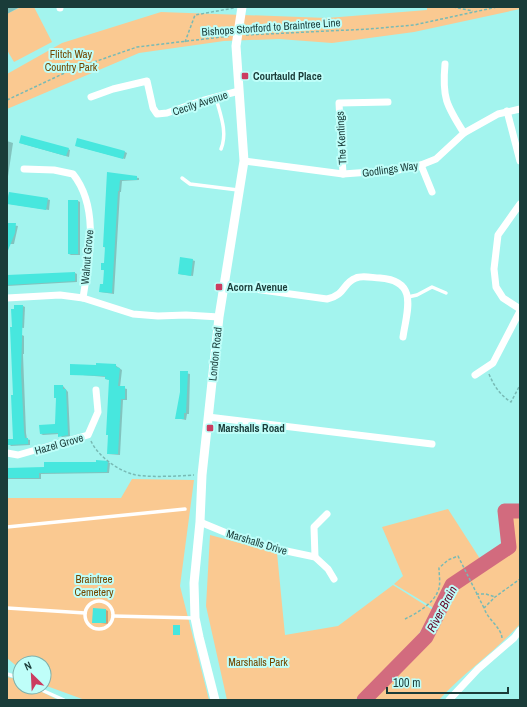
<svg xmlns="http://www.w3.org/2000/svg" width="527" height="707" font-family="'Archivo Narrow',sans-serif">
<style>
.green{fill:#fac991}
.shadow{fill:#0003}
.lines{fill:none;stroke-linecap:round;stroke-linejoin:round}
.river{stroke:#d26b7e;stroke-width:15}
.building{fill:#47e7de}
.path{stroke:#78bab5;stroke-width:1.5;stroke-dasharray:3 2;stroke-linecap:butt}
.service{stroke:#fff;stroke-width:3.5}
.minor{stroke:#fff;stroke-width:7}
.tertiary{stroke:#fff;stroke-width:9}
.poi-dot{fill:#cb3c60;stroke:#bffef9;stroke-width:1.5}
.labels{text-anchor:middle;stroke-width:4;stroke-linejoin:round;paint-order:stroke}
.street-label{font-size:11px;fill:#1a3c39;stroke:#bffef9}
.park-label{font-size:11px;fill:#734700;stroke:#bffef9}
.poi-label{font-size:11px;font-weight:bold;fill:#1a3c39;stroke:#bffef9;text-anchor:start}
.water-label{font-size:12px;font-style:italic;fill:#640225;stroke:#bffef9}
</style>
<rect width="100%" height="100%" fill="#a3f4ee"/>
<g class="green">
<polygon points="21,7 34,7 52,42 14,62 7,50 7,14"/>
<polygon points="427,7 520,7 520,9 414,32 332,43 279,39 224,41 139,53 7,109 7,74 62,43 161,12 327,18 427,10"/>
<polygon points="132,479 194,480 180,586 209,700 85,700 44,685 44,663 20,663 20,669 7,658 7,498 121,498"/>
<path d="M448 509 484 565 511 547 508 514H520V624C495 652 464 672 439 700H371L429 639 442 613 394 584 403 576 382 527Z"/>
<polygon points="210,535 277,553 285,635 338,626 393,585 433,610 417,637 355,700 227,700 206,606"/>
<polygon points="7,677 20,680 20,687 32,687 58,700 7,700"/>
</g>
<g class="shadow">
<polygon points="7,7 20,7 7,14"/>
<polygon points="7,141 13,143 7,183"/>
<polygon points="20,143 68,149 70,150 69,157"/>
<polygon points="76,146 125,152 127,153 125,159"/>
<polygon points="108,173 139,178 139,180 122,181 121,192 120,192 114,294 100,292 104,285 105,271 102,269 105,264 106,248 104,247"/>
<polygon points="9,193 47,199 50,200 49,210 10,204 7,203"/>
<polygon points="78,201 80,202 80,255 71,255 69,254"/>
<polygon points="7,224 18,226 14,244 10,244 7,246"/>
<polygon points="192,260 195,261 193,276 179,274"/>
<polygon points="75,273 77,274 77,282 7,286 7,276"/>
<polygon points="23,306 25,307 24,328 15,327"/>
<polygon points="22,335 24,336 24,354 23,354 26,433 27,439 30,440 30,445 11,446 9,444 14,440 14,396"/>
<polygon points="115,365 122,370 120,387 127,389 127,400 123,400 120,455 108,454 110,380 106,379 106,377 71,374"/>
<polygon points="181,372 190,374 189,414 187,414 186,420 176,418 181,392"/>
<polygon points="63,386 68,392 70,436 62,437 59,434 43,435 41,434 56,425 57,399 55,397"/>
<polygon points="107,462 110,463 109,473 41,474 41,479 7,479 7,468 45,468"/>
<polygon points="106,610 108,611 108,624 93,622"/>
</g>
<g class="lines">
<polyline class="river" points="364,700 426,637 452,585 509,547 505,511 520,511"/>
</g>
<g class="building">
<polygon points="21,135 69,148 66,156 19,143"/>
<polygon points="77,138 125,151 123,159 75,146"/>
<polygon points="107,172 137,176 137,180 120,180 119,191 118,191 112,293 99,292 100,284 103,284 104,270 101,270 101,263 104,263 105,247 103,247"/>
<polygon points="9,192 48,198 46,210 7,204"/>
<rect x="68" y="200" width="10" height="54"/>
<polygon points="7,223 16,223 15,233 7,253"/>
<polygon points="180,257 193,259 191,276 178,274"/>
<polygon points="75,272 75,281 7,285 7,275"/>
<polygon points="14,305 23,305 21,371 24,431 25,438 28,438 28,444 8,445 7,439 13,439 11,395 13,395 10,327 12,327 11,309 14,309"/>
<polygon points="96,363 116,364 116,367 120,368 118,386 125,386 125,399 121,399 118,454 107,454 108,435 106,435 109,380 105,379 105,376 70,375 70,364 96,365"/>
<polygon points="180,371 188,371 186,413 184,413 184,419 175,419 180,392"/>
<polygon points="54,385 63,385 63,389 66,389 68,435 58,437 58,433 40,434 39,425 55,424 56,398 54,398"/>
<polygon points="96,460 108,461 107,472 39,473 39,478 7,478 7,468 44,467 44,462 96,462"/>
<polygon points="93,608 106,609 106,623 92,623"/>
<rect x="173" y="625" width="7" height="10"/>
</g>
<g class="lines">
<g class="path">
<polyline points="453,7 473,11"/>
<polyline points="246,35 369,29 414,25 497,7"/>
<polyline points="185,42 195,15 234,8"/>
<polyline points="7,100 71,70 137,47 230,36"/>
<path d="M489 374C494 386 500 395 511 402L520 385"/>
<path d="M91 441C97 455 117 470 132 474 143 478 181 476 194 475"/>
<polyline points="476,594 486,594 495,597"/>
<path d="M405 619C417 613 433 604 438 591 441 585 439 575 439 568L448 560 458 556 484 608"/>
<path d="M502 638C501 627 488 620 484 608L495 597 520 579"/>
</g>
<g class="service">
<path d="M216 98C220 114 228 132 221 149"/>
<polyline points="182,178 190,184 238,190"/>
<polyline points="408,297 417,295 432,287 446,293"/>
<polyline points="7,527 185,509"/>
<circle cx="99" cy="615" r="14"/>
<polyline points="7,608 85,613"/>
<polyline points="113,616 194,618"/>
<polyline points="7,674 20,678"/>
<polyline points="35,687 64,700"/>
</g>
<g class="minor">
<polyline points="60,8 60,7"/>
<path d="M445 64C442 97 446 105 464 133"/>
<polyline points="91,97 113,89 147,81 153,108 157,114 167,113 201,101 239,91"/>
<polyline points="507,111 520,161"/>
<polyline points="244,161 343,174 398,170 421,165 436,159 464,133 498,114 520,109"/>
<polyline points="421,165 432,192"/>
<path d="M24 169 54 170 73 174C100 208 89 258 83 298"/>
<polyline points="343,174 339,103 388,102"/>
<polyline points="520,204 498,235 494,269 496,287 503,298 520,309"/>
<path d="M224 285 327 299C347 294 342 283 356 278 362 275 373 278 380 278 419 281 407 310 403 337"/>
<polyline points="7,298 60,295 83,298 133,314 158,316 186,315 219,317"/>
<polyline points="475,375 493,363 520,311"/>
<polyline points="208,417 432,444"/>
<polyline points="7,453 18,455 88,435 98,412 96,390"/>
<polyline points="200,522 241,539 277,549 315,557 328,569 334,579"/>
<polyline points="315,557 314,527 327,514"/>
<polyline points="449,700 478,669 514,638 520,630"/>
</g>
<polyline class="tertiary" points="215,700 199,637 195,618 194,583 200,522 202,475 219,317 244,161 236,46 242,7"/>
</g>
<g class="poi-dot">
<rect x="241" y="72" width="8" height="8" rx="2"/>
<rect x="215" y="283" width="8" height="8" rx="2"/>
<rect x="206" y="424" width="8" height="8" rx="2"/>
</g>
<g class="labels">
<g class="street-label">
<text transform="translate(271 27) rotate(-4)" y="4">Bishops Stortford to Braintree Line</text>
<text transform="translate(200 103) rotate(-18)" y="4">Cecily Avenue</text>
<text transform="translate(341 138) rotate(-93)" y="4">The Kentings</text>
<text transform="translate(390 169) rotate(-8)" y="4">Godlings Way</text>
<text transform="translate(87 257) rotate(-85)" y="4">Walnut Grove</text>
<text transform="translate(215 354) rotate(-84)" y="4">London Road</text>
<text transform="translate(59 444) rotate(-16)" y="4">Hazel Grove</text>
<text transform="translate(257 542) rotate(17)" y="4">Marshalls Drive</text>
</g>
<g class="park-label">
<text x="71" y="58">Flitch Way<tspan x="71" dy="13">Country Park</tspan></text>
<text x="94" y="583">Braintree<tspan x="94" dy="13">Cemetery</tspan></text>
<text x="258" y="666">Marshalls Park</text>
</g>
<g class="poi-label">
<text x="253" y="80">Courtauld Place</text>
<text x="227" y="291">Acorn Avenue</text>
<text x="218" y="432">Marshalls Road</text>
</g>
<g class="water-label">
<text transform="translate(442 609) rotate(-62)" y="4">River Brain</text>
</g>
</g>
<rect width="527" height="707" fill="none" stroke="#1a3c39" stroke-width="16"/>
<g transform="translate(32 675) rotate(336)"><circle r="19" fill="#bffef9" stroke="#7db0ac"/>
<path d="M0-3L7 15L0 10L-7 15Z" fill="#cb3c60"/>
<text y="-6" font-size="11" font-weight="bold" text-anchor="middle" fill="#1a3c39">N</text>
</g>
<path d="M387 687v6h121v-6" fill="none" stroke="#1a3c39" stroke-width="2"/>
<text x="393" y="687" font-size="12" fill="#1a3c39" stroke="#bffef9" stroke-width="3" paint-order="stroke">100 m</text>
</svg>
